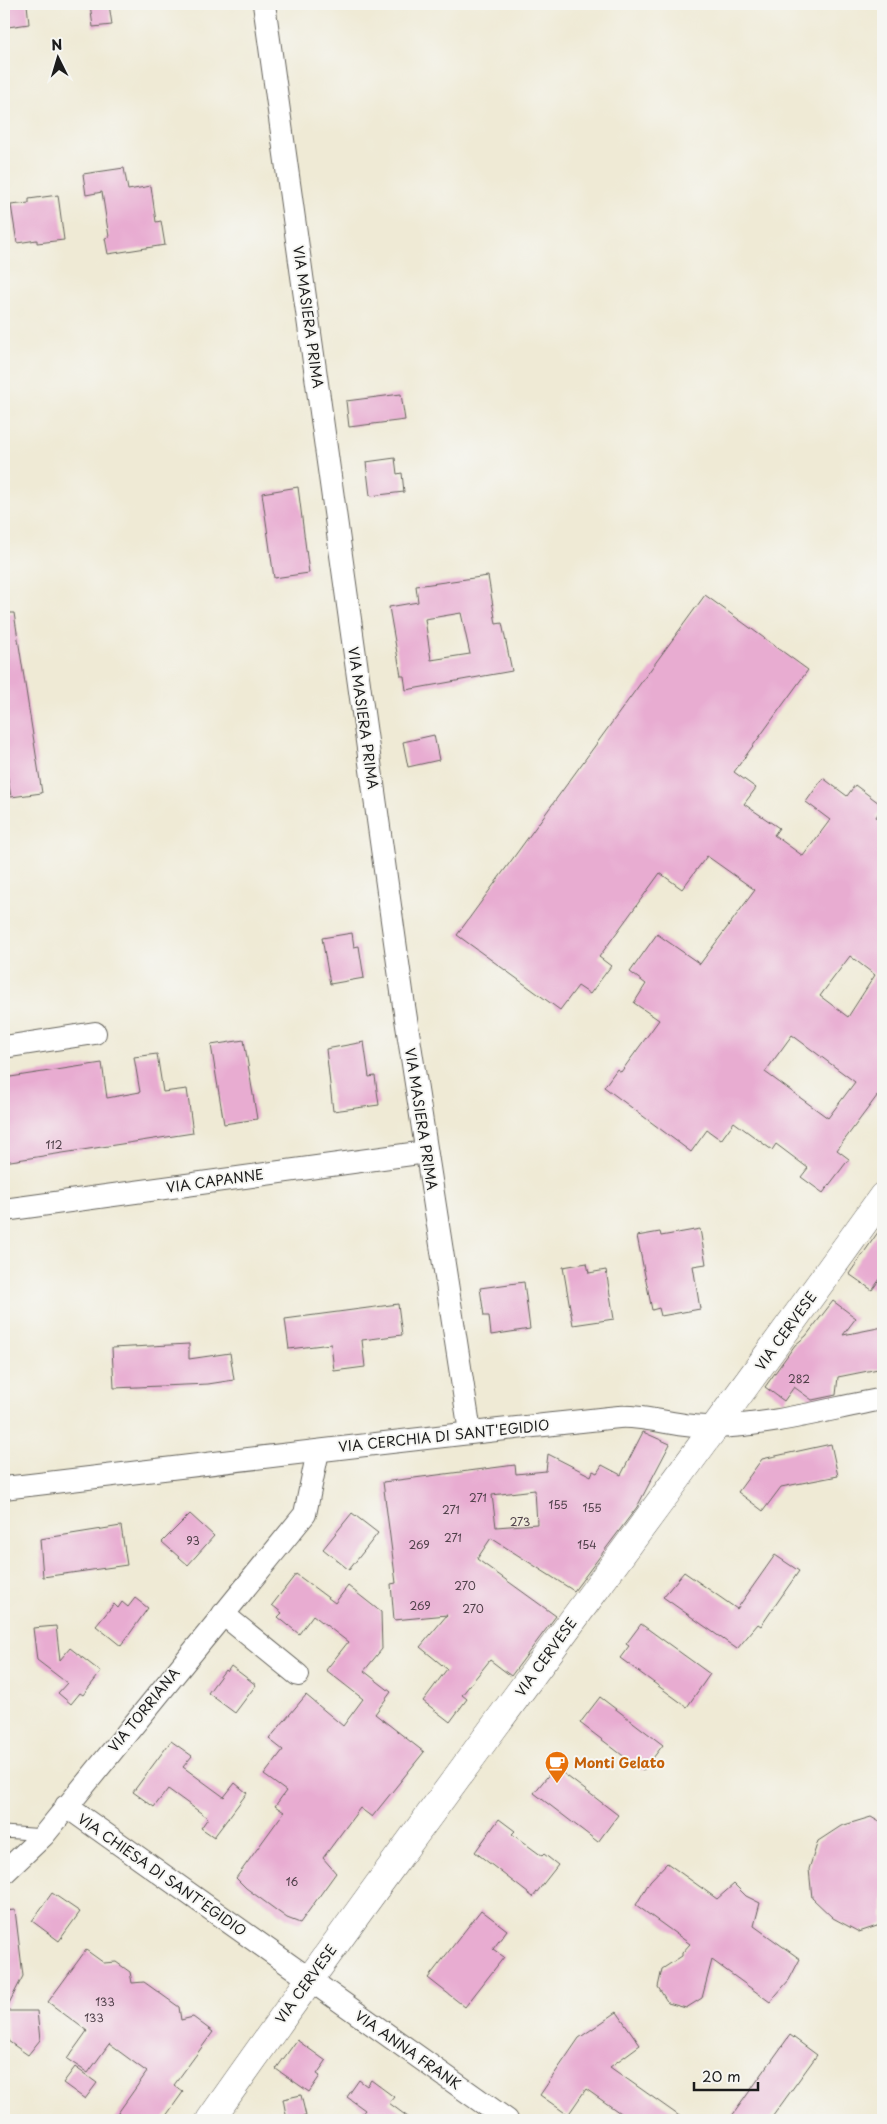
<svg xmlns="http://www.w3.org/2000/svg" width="887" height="2124" font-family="'Playpen Sans',sans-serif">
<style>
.building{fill:#e8acd1;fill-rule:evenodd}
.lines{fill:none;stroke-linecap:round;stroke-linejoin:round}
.lane-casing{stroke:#66645d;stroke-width:13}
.street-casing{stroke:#66645d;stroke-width:24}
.secondary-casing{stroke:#66645d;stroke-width:29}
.lane{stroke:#fff;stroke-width:11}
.street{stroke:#fff;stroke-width:22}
.secondary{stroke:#fff;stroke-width:28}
.labels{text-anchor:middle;stroke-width:4;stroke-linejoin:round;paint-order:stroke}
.number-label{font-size:11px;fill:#4f4049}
.street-label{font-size:14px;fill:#1c1c1c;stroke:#f6f6f2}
.food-label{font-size:14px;font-weight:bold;fill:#c56008;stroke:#f6f6f2;text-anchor:start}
</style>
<rect width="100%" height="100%" fill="#f6f6f2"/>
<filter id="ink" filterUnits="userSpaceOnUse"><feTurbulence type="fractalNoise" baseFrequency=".02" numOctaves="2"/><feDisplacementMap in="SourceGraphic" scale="10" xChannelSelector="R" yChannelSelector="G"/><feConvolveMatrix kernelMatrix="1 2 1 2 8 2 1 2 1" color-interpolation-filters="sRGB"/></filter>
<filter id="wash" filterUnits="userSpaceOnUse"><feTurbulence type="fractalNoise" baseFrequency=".0096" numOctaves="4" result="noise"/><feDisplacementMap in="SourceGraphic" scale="20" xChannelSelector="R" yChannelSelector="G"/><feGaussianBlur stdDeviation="1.12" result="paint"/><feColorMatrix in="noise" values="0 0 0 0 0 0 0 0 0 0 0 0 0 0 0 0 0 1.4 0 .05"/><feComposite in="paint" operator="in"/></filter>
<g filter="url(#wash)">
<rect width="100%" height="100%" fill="#efead5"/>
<g id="blocks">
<g class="building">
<polygon points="6,4 27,4 29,24 8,27"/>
<polygon points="90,4 109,4 112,25 93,27"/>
<polygon points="124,168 128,190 151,186 156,222 161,221 165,245 108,254 105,238 109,237 102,192 86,195 83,174"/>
<polygon points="58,195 64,240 37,243 37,240 17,243 11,205 29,203 29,199"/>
<polygon points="401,394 405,420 349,427 346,401"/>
<polygon points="395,458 397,474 402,473 404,492 370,496 366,462"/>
<polygon points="298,487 309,573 274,578 262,493"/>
<path d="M488 576 496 624 502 623 512 671 406 690 404 676H401L389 607 418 602 416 586ZM461 613 470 654 431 660 425 619Z"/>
<path d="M705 595 808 670 734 772 756 788 744 804 779 828 774 835 803 856 830 820 806 802 823 778 847 796 855 785 883 806 876 817 883 823V1088L837 1150 849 1159 823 1193 801 1177 808 1168 776 1144 772 1150 734 1122 721 1140 707 1130 691 1152 604 1087 617 1069 621 1072 659 1020 634 1003 646 984 630 972 657 934 700 964 755 890 707 856 682 889 660 873 599 957 611 966 590 994 578 986 560 1010 457 935ZM850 956 875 975 848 1017 820 996ZM792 1035 855 1082 828 1118 765 1072Z"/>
<polygon points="4,613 14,613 42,793 11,797 4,755"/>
<polygon points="434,735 439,760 408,767 403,742"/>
<polygon points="352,933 354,947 359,946 364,978 330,984 322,938"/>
<polygon points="244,1040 257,1119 224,1124 211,1045"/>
<polygon points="364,1042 369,1077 375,1076 379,1105 333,1111 326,1049"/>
<polygon points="157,1054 163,1092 187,1089 193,1133 4,1162 4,1078 102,1063 107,1098 140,1092 134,1057"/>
<polygon points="883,1225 883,1275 872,1290 849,1274"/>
<polygon points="700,1229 706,1264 693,1266 700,1309 661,1316 659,1308 652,1310 637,1236 660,1232 661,1236"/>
<polygon points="587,1263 589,1273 606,1270 614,1319 573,1325 563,1267"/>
<polygon points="524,1282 530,1329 491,1335 489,1316 484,1316 480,1288"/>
<polygon points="833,1301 856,1318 843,1335 883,1327 883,1368 838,1377 836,1395 812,1400 794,1387 784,1401 765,1387 795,1345 806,1336"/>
<polygon points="398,1304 402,1335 362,1340 365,1367 334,1371 331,1344 289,1349 285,1319"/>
<polygon points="189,1344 189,1359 230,1353 234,1380 208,1384 114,1388 112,1348"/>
<path d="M643 1432 670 1444 637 1507 574 1591 491 1538 477 1559 556 1616 511 1676 490 1660 462 1695 467 1699 450 1722 423 1701 447 1669 420 1647 447 1615 394 1620 391 1584 396 1583 383 1482 515 1465 516 1474 546 1471 548 1454 591 1476 593 1471 597 1473 602 1465 621 1475ZM535 1490 537 1524 496 1527 492 1495Z"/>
<polygon points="831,1444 838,1476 781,1487 763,1511 738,1492 762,1459"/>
<polygon points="352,1513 378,1533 349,1570 323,1549"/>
<polygon points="190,1514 214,1536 188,1565 162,1542"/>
<polygon points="121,1526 127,1565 43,1577 40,1539"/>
<polygon points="775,1555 799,1571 761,1626 758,1624 737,1649 663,1597 684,1572 737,1609"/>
<polygon points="296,1574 335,1603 348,1586 381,1612 382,1649 364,1671 391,1692 375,1714 424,1752 372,1817 360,1808 323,1858 336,1873 300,1923 287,1918 246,1888 236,1878 284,1812 275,1806 286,1791 264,1775 283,1750 269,1739 306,1695 343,1726 363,1699 326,1670 348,1642 313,1615 299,1634 278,1617 282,1613 272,1605"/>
<polygon points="135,1598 148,1608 121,1646 96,1626 114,1604 118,1608 122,1602 128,1607"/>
<polygon points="641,1624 710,1674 687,1707 620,1658 629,1646 626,1644"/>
<polygon points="56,1626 60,1660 70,1648 101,1672 83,1695 80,1693 71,1704 58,1693 67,1683 37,1660 33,1628"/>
<polygon points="231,1666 256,1685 235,1713 208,1693 225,1670 227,1672"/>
<polygon points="600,1697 663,1745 643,1771 580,1723"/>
<polygon points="171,1741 192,1756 183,1767 224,1797 235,1783 247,1793 214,1837 201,1828 208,1818 168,1789 154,1807 133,1792"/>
<polygon points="555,1767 618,1815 598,1842 534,1793"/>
<polygon points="871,1817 883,1824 883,1924 859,1932 833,1918 812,1898 809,1869 818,1841 841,1826"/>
<polygon points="499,1819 515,1831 512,1834 542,1856 544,1854 558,1865 533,1897 475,1852"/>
<polygon points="667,1863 717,1899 734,1884 746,1896 760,1903 754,1926 800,1959 789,1980 770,2002 712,1960 702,1998 686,2008 668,2003 658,1987 662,1969 682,1956 682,1953 690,1944 636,1905 650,1881"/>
<polygon points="52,1893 80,1912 59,1941 32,1921"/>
<polygon points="15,1910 23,1976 4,2013 4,1911"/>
<polygon points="481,1910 507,1930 493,1949 504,1957 465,2007 428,1978"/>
<polygon points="86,1950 104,1963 116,1962 130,1972 132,1983 144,1982 179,2007 181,2020 193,2017 213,2032 174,2085 183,2092 163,2120 113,2120 147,2072 109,2044 88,2073 67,2059 87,2031 48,2002"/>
<polygon points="6,2011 37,2011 40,2040 28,2055 8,2041"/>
<polygon points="617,2012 640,2045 610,2067 685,2120 630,2120 586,2089 568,2115 540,2095 579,2038"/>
<polygon points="790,2035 817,2055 770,2120 729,2120"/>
<polygon points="297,2040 326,2061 317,2074 320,2076 309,2092 276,2069"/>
<polygon points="75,2067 97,2083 85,2099 63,2083"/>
<polygon points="359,2080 367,2086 371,2080 394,2097 389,2103 412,2120 357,2120 365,2110 347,2097"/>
<polygon points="301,2095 306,2116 287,2120 283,2099"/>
</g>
</g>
</g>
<g filter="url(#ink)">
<use href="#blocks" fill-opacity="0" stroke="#66645d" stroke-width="1"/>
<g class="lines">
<defs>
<polyline id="lane" points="4,1832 44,1835"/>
<g id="street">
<polyline points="264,4 404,1006 470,1432"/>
<polyline points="4,1047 95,1033"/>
<polyline points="4,1210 426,1152"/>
<path d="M4 1488C209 1464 414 1438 619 1417 647 1415 685 1429 716 1427 772 1425 829 1409 883 1399"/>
<polyline points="223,1614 298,1675"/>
<polyline points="66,1806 507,2120"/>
<polyline points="4,1873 44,1835 305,1514 318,1451"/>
</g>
<path id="secondary" d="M210 2120C429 1808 661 1506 883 1196"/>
</defs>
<use href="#lane" class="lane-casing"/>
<use href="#street" class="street-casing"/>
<use href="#secondary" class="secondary-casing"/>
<use href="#lane" class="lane"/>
<use href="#street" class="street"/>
<use href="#secondary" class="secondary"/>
</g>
</g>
<defs>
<symbol id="cafe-pin" viewBox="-11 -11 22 30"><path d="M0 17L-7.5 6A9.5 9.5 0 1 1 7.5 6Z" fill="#e8710a" stroke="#f6f6f2"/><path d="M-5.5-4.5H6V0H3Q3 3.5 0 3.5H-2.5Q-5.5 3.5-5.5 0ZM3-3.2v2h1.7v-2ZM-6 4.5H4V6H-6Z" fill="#fff"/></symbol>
</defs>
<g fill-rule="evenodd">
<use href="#cafe-pin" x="543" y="1749" width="28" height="38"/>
</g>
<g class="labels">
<g class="number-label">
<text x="54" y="1149">112</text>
<text x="799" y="1383">282</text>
<text x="478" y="1502">271</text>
<text x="558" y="1509">155</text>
<text x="592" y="1512">155</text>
<text x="451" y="1514">271</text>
<text x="520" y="1526">273</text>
<text x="453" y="1542">271</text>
<text x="193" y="1545">93</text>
<text x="419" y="1549">269</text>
<text x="587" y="1549">154</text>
<text x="465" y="1590">270</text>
<text x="420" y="1610">269</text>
<text x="473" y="1613">270</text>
<text x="292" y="1886">16</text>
<text x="105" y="2006">133</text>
<text x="94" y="2022">133</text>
</g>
<g class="street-label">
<text transform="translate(308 317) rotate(82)" y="5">VIA MASIERA PRIMA</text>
<text transform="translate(363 718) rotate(82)" y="5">VIA MASIERA PRIMA</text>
<text transform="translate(421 1119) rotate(81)" y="5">VIA MASIERA PRIMA</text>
<text transform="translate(215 1181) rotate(-8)" y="5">VIA CAPANNE</text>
<text transform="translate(786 1331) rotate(-54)" y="5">VIA CERVESE</text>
<text transform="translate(444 1436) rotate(-6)" y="5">VIA CERCHIA DI SANT'EGIDIO</text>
<text transform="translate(546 1657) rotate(-54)" y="5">VIA CERVESE</text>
<text transform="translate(144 1710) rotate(-51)" y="5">VIA TORRIANA</text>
<text transform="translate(162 1875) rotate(35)" y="5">VIA CHIESA DI SANT'EGIDIO</text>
<text transform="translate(306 1984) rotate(-54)" y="5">VIA CERVESE</text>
<text transform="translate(408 2050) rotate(35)" y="5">VIA ANNA FRANK</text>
</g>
<g class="food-label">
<text x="574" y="1768">Monti Gelato</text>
</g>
</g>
<rect width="887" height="2124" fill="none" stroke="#f6f6f2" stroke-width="20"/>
<g transform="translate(58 58) rotate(355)" stroke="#f6f6f2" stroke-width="4" paint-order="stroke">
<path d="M0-4L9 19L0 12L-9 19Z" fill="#1c1c1c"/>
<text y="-8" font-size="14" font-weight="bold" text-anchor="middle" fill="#1c1c1c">N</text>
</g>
<path d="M694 2082v8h64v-8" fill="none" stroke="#1c1c1c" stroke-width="2.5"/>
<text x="702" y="2082" font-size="15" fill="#1c1c1c" stroke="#f6f6f2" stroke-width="4" paint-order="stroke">20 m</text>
</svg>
